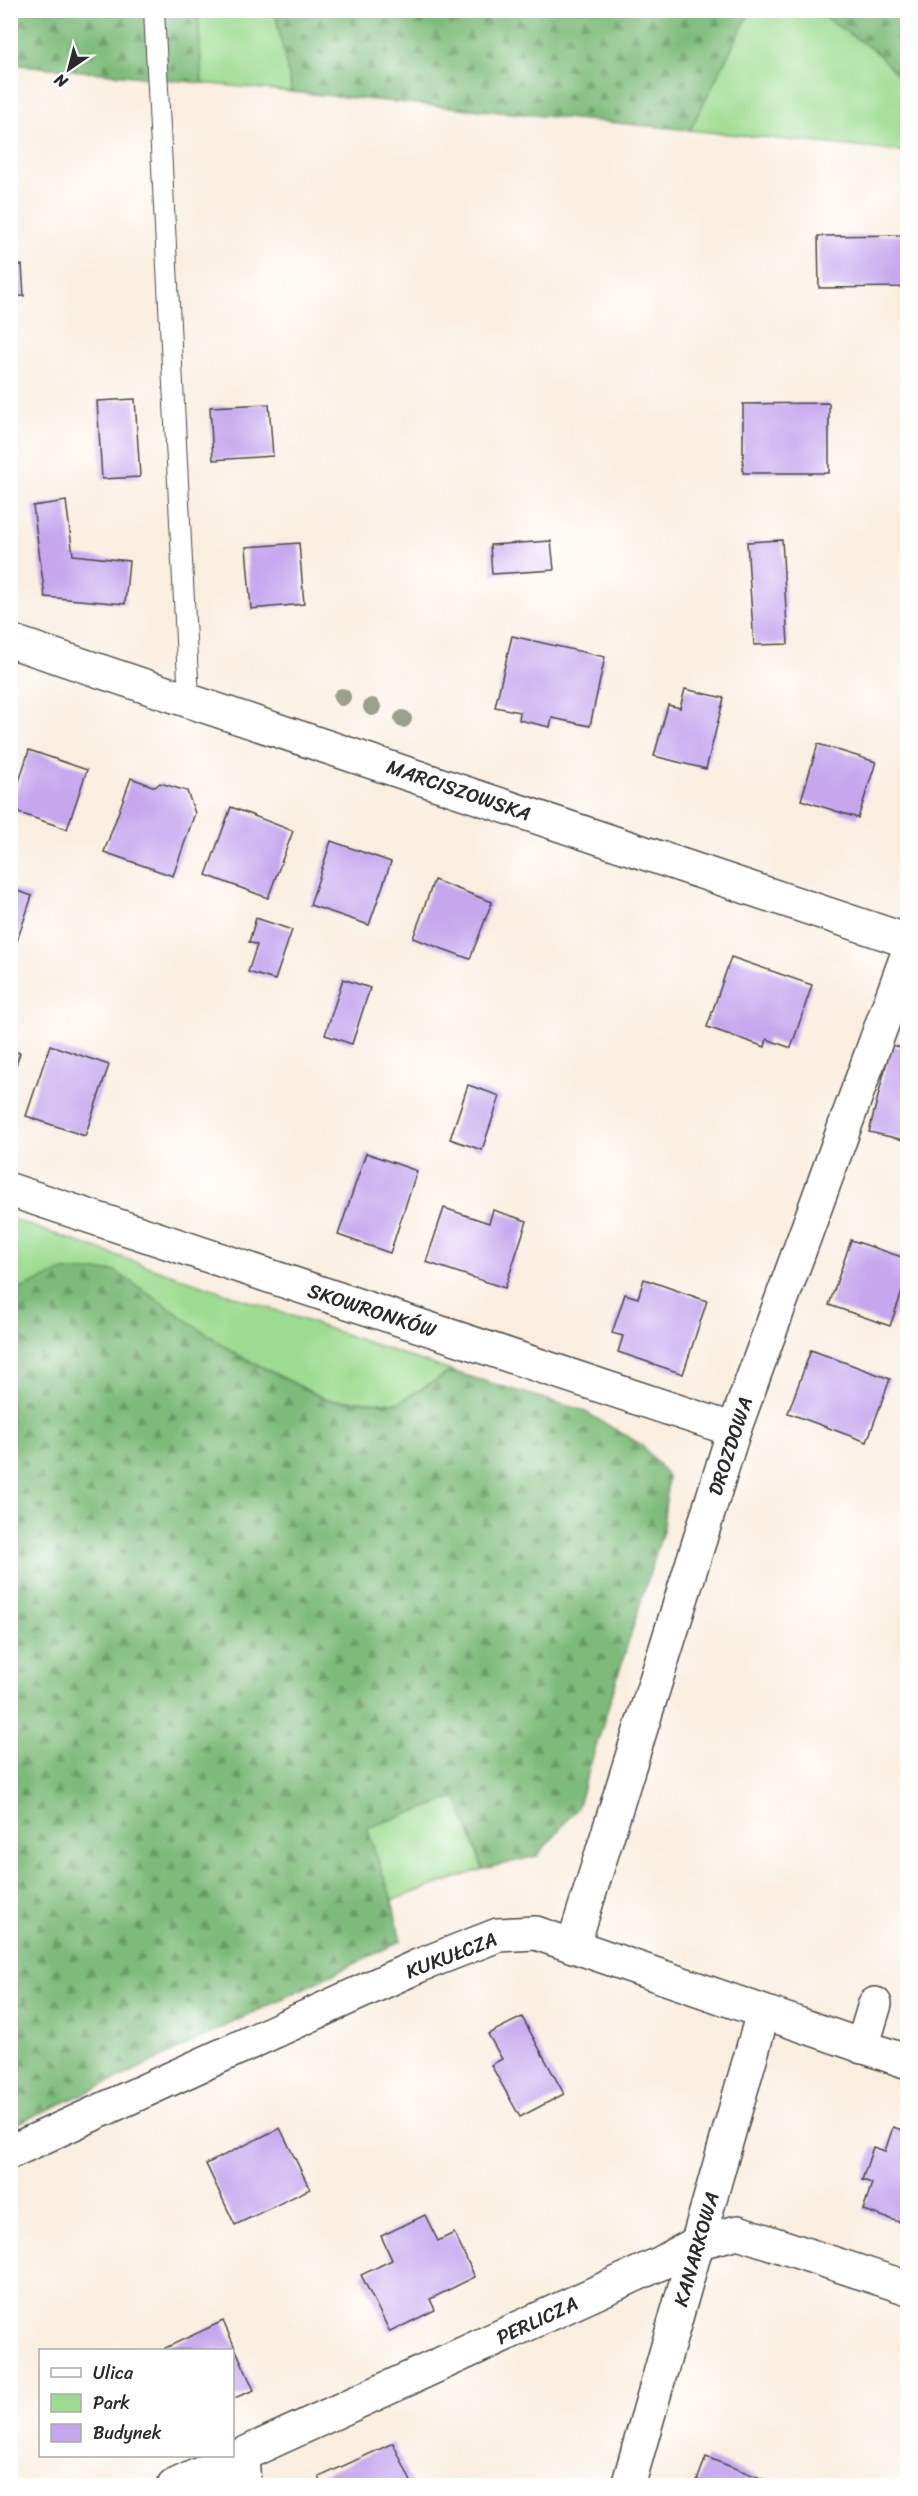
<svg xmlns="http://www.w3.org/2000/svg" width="918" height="2496" font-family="Sriracha,sans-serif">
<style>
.green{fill:#9ddb90;stroke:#64835e;stroke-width:1.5}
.forest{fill:url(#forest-firs);stroke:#547352;stroke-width:1.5}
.building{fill:#c6a7ee}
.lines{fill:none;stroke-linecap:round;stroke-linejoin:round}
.service-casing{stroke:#4a4846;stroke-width:22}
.minor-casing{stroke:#4a4846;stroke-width:36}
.tertiary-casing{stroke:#4a4846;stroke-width:36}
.service{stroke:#fff;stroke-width:20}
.minor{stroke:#fff;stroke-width:33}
.tertiary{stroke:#fff;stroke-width:33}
.tree{fill:#9ba08d}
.labels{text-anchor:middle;stroke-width:4.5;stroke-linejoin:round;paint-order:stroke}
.street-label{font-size:20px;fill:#2b2b2b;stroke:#fff}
</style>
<defs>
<pattern id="forest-firs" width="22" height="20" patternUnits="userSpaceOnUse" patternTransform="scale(1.5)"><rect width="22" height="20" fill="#7ebb7a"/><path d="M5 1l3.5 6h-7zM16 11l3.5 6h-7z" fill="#679864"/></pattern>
</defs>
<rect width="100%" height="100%" fill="#fff"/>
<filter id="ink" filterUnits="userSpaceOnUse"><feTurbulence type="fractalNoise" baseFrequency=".0167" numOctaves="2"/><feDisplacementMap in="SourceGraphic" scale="12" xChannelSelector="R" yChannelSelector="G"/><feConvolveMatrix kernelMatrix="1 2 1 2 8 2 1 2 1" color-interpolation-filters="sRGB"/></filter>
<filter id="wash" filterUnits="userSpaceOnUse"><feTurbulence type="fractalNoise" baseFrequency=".008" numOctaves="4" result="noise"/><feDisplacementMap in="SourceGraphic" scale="24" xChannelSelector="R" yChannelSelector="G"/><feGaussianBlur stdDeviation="1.35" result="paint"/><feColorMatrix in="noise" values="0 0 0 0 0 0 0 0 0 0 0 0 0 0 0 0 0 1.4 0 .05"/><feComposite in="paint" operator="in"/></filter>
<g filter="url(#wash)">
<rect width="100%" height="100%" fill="#faeee0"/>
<g class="green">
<polygon points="198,11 275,11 292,92 202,83"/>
<polygon points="783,11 815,11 875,51 907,85 907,152 690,130 749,13"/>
<polygon points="11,1219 451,1371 398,1403 327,1400 238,1355 11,1293"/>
<polygon points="457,1797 483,1869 392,1900 366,1828"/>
</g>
<g class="forest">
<polygon points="10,11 198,11 202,83 11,64"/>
<polygon points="275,11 275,10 783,11 749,14 690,130 292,92"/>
<polygon points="815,11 907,11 907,85 875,51"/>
<polygon points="62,1271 115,1271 238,1355 327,1400 398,1403 451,1371 582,1410 642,1445 668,1476 663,1530 577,1808 537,1856 483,1869 457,1797 367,1828 392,1900 401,1941 123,2076 11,2126 11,1293"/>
</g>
<g id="blocks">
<g class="building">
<polygon points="908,235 908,287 819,288 818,236"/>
<polygon points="22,265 24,296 10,297 10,266"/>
<polygon points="135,399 140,477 102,479 97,401"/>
<polygon points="829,403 829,473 743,473 743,404"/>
<polygon points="269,404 273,456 213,460 210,407"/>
<polygon points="66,501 73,555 129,561 125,604 45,597 33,506"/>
<polygon points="782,540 788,644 754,645 747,542"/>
<polygon points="551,541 554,570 492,574 490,545"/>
<polygon points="299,543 304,604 251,609 246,547"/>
<polygon points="512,636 605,657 590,726 552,718 550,727 519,720 520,712 495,707"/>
<polygon points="685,689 724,698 706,769 654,756 668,705 680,708"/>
<polygon points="818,744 876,762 858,818 801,800"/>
<polygon points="29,750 87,770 67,829 10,810"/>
<polygon points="131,778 155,787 160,783 187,791 195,813 173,876 104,852"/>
<polygon points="231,807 293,831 268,898 206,875"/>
<polygon points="331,841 391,862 369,925 310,905"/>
<polygon points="434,880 492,902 470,959 413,938"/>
<polygon points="10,888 32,896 11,959 10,959"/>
<polygon points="256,918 292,930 275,980 248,972 257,945 249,942"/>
<polygon points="731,957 812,985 791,1048 767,1039 765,1047 707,1027"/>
<polygon points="343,979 370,988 352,1044 325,1035"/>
<polygon points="50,1045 109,1065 85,1136 26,1116"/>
<polygon points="891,1045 908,1049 908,1141 869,1132"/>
<polygon points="10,1050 20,1053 11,1079 10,1079"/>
<polygon points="468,1085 500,1096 482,1150 450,1139"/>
<polygon points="366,1153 417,1171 390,1253 338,1235"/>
<polygon points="444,1208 489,1223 493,1210 527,1221 505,1288 426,1262"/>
<polygon points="851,1240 908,1259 908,1275 890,1326 829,1305"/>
<polygon points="644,1279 707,1301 683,1374 618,1352 623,1336 612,1333 625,1294 638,1298"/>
<polygon points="811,1350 890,1379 867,1442 788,1413"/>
<polygon points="522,2017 564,2094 520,2117 491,2065 502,2059 488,2034"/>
<polygon points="893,2127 908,2132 908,2225 863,2210 872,2183 862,2180 873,2147 885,2151"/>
<polygon points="280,2128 310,2189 235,2225 206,2164"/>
<polygon points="425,2215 438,2241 454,2233 475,2277 430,2299 435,2310 390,2332 361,2275 392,2260 381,2236"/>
<polygon points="223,2321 254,2390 232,2399 232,2350 166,2350 165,2348"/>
<polygon points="393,2443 413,2486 323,2486 319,2477"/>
<polygon points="706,2457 768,2481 767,2486 695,2486"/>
</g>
</g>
</g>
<g filter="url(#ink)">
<use href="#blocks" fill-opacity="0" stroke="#4a4846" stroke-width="1.5"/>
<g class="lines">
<defs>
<polyline id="service" points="154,10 189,699"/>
<g id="minor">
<polyline points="10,1190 734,1430"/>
<polyline points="573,1946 734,1430 908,953"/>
<polyline points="862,2047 875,2004"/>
<polyline points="10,2152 418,1966 498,1935 536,1933 908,2062"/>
<polyline points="242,2455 244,2486"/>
<polyline points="174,2486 661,2263 699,2242 738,2232 908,2288"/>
<polyline points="628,2486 763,2013"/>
</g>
<polyline id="tertiary" points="10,641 908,941"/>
</defs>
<use href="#service" class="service-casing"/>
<use href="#minor" class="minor-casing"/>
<use href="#tertiary" class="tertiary-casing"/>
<use href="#service" class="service"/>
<use href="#minor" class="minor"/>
<use href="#tertiary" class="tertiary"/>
</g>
<g class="tree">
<circle cx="342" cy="697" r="9"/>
<circle cx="372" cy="707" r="9"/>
<circle cx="403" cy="719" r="9"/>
</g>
</g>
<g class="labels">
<g class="street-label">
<text transform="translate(459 790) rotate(19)" y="7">MARCISZOWSKA</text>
<text transform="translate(372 1310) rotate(18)" y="7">SKOWRONKÓW</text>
<text transform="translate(730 1446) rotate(-72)" y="7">DROZDOWA</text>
<text transform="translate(451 1955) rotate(-21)" y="7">KUKUŁCZA</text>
<text transform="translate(696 2249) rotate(-74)" y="7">KANARKOWA</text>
<text transform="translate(537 2320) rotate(-25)" y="7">PERLICZA</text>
</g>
</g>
<rect width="918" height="2496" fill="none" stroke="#fff" stroke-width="36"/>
<rect x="39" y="2349" width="195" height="108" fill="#ffffff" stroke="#aaaaaa" stroke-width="1.5"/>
<rect x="51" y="2368" width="30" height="9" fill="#ffffff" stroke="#aaaaaa" stroke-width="1.5"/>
<text x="93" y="2379" font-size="18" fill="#2b2b2b">Ulica</text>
<rect x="51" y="2394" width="30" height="18" fill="#9ddb90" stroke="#aaaaaa" stroke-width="1.5"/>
<text x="93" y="2409" font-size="18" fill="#2b2b2b">Park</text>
<rect x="51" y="2424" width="30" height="18" fill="#c6a7ee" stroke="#aaaaaa" stroke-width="1.5"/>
<text x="93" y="2439" font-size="18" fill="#2b2b2b">Budynek</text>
<g transform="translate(69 69) rotate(215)" stroke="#ffffff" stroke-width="4.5" paint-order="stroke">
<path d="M0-4.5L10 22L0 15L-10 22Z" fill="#2b2b2b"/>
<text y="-9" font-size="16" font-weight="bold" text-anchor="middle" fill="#2b2b2b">N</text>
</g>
</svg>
